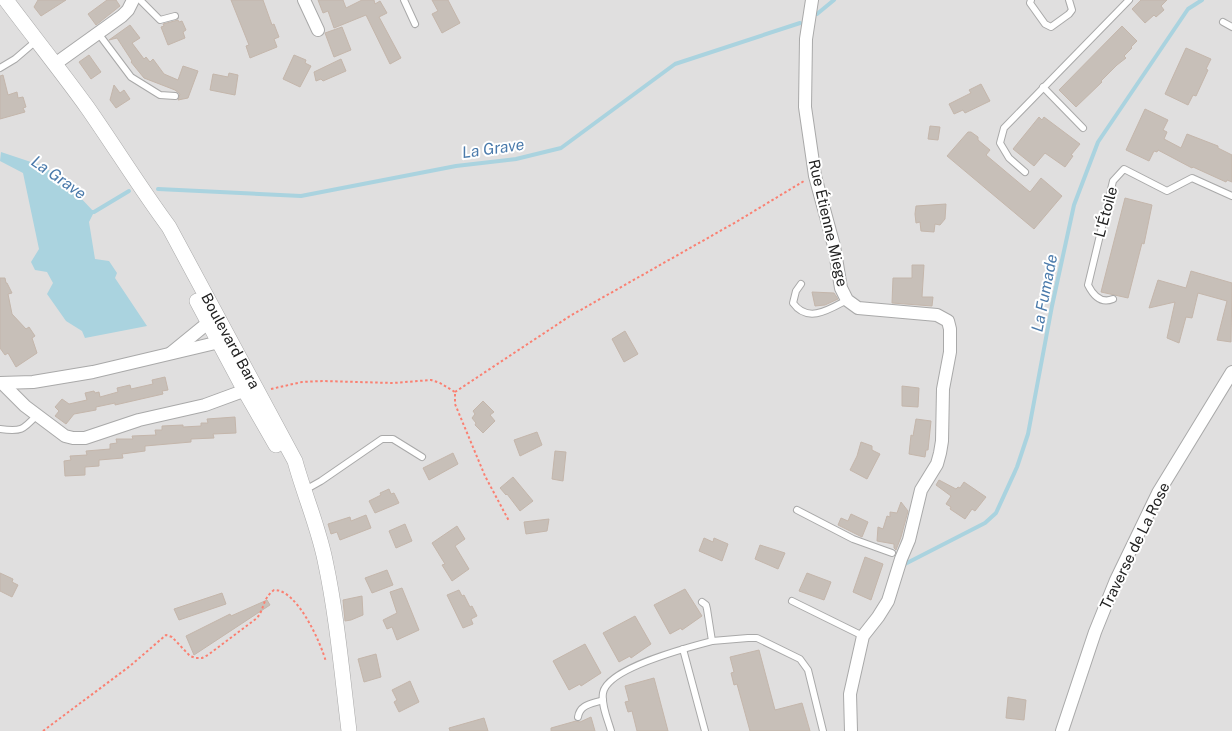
<svg xmlns="http://www.w3.org/2000/svg" width="1232" height="731" font-family="'Public Sans',sans-serif">
<style>
.residential{fill:#e0dfdf}
.water{fill:#aad3df}
.lines{fill:none;stroke-linecap:round;stroke-linejoin:round}
.stream{stroke:#aad3df;stroke-width:4}
.building{fill:#c7bfb8;stroke:#c4b6ab}
.service-casing{stroke:#a9a9a9;stroke-width:8}
.minor-casing{stroke:#a9a9a9;stroke-width:14}
.tertiary-casing{stroke:#a9a9a9;stroke-width:16}
.path{stroke:#fa8072;stroke-width:2;stroke-dasharray:2.5 2.5;stroke-linecap:butt}
.service{stroke:#fff;stroke-width:6}
.minor{stroke:#fff;stroke-width:12}
.tertiary{stroke:#fff;stroke-width:15}
.labels{text-anchor:middle;stroke-width:4;stroke-linejoin:round;paint-order:stroke}
.street-label{font-size:15px;fill:#222;stroke:#fff}
.water-label{font-size:16px;font-style:italic;fill:#4a7aab;stroke:#fff}
</style>
<rect width="100%" height="100%" fill="#f2efe9"/>
<rect class="residential" x="0" y="0" width="1232" height="731"/>
<polygon class="water" points="1,152 40,165 61,177 94,212 89,222 95,259 109,261 117,273 115,278 147,326 85,338 82,331 66,321 47,294 53,283 47,272 35,270 31,262 39,249 23,173 0,161"/>
<g class="lines">
<g class="stream">
<polyline points="817,14 834,0"/>
<polyline points="158,189 301,196 456,166 516,159 561,148 675,64 800,23"/>
<polyline points="90,212 94,212 129,191"/>
<polyline points="903,565 985,523 996,513 1017,467 1028,434 1052,306 1074,205 1098,142 1188,9 1202,0"/>
</g>
</g>
<g class="building">
<polygon points="38,0 66,0 41,16 34,7"/>
<polygon points="107,0 116,0 120,6 96,25 88,14"/>
<polygon points="231,0 263,0 272,25 274,24 279,37 274,39 277,47 250,58 246,46 249,45"/>
<polygon points="318,0 343,0 346,8 362,0 374,0 375,4 380,1 387,13 379,17 401,58 390,64 366,15 334,28 328,11 323,13"/>
<polygon points="432,0 448,0 460,23 442,33 432,14 438,11"/>
<polygon points="1141,0 1167,0 1161,6 1164,10 1156,17 1154,15 1145,23 1132,9"/>
<polygon points="178,20 179,22 182,21 186,30 183,32 185,38 168,45 161,27 164,26 163,24"/>
<polygon points="130,25 140,38 132,43 144,59 146,57 150,62 153,59 164,74 178,80 183,66 198,71 188,98 178,100 180,94 175,90 144,78 131,62 132,61 117,38 109,40"/>
<polygon points="1122,26 1137,41 1131,47 1132,48 1124,56 1126,58 1117,65 1101,81 1102,82 1076,107 1059,90"/>
<polygon points="342,27 351,50 334,57 325,33"/>
<polygon points="1186,48 1211,59 1206,69 1208,70 1196,96 1193,95 1188,105 1165,94"/>
<polygon points="89,55 101,72 91,79 79,62"/>
<polygon points="294,55 306,60 305,63 311,66 300,87 283,79"/>
<polygon points="341,59 346,71 323,81 321,79 316,81 314,72"/>
<polygon points="229,73 238,75 235,95 210,90 213,74 228,77"/>
<polygon points="3,75 8,95 17,92 18,98 23,97 26,107 23,108 25,112 0,119 0,76"/>
<polygon points="981,84 990,101 965,113 963,110 954,114 949,104 971,93 969,90"/>
<polygon points="114,85 120,93 124,90 130,99 116,108 110,100"/>
<polygon points="1145,109 1168,120 1163,130 1167,132 1164,139 1181,148 1187,134 1218,146 1218,148 1232,155 1232,182 1227,180 1226,182 1193,167 1192,168 1158,150 1157,152 1154,151 1149,161 1126,150"/>
<polygon points="1039,117 1042,120 1044,117 1080,144 1071,155 1073,156 1065,167 1045,153 1034,166 1013,149"/>
<polygon points="930,126 940,127 938,140 928,139"/>
<polygon points="968,132 971,132 978,137 978,140 990,150 986,155 1030,192 1041,178 1062,196 1034,229 947,156"/>
<polygon points="1125,198 1152,205 1144,244 1142,243 1128,298 1101,292"/>
<polygon points="946,204 945,219 940,225 935,224 934,232 921,231 920,222 916,223 915,214 916,206"/>
<polygon points="912,265 924,265 922,297 933,297 932,306 892,303 893,278 912,278"/>
<polygon points="1191,271 1232,283 1231,342 1217,340 1227,301 1198,293 1192,318 1186,317 1179,343 1167,338 1175,302 1149,308 1158,280 1186,288"/>
<polygon points="0,278 5,278 6,283 7,283 12,293 8,294 12,314 26,329 29,327 35,336 32,338 37,353 16,367 8,353 5,355 0,348"/>
<polygon points="812,292 834,293 838,299 825,305 815,306"/>
<polygon points="625,331 638,354 624,362 612,339"/>
<polygon points="165,377 168,390 162,391 163,394 115,405 115,403 96,407 96,410 74,414 66,424 55,416 59,411 55,407 62,399 69,404 87,400 85,393 94,391 95,393 99,392 100,397 118,392 117,388 130,385 131,389 153,384 152,380"/>
<polygon points="902,386 919,388 918,407 902,406"/>
<polygon points="483,401 494,412 490,415 495,421 483,433 475,425 476,423 472,418 475,414 473,411"/>
<polygon points="235,417 236,433 213,434 214,438 191,439 191,442 145,446 145,451 122,454 123,458 99,460 99,466 85,467 85,475 65,476 64,461 71,460 70,456 87,455 86,451 110,449 110,444 117,443 116,439 133,439 132,436 156,435 155,430 162,430 162,426 183,425 183,427 201,426 201,423 208,423 207,419"/>
<polygon points="916,419 931,421 928,450 926,450 925,457 909,454 911,435 913,436"/>
<polygon points="537,432 542,445 520,456 514,440"/>
<polygon points="861,442 872,446 872,450 880,454 867,479 850,470 857,456"/>
<polygon points="555,451 566,452 563,481 552,479"/>
<polygon points="453,453 458,464 429,480 423,468"/>
<polygon points="513,477 533,501 520,511 507,494 506,495 500,488"/>
<polygon points="939,480 956,489 958,487 960,488 964,482 986,497 975,511 972,509 965,519 950,509 951,507 946,504 951,496 936,485"/>
<polygon points="389,489 391,494 394,493 399,503 375,513 369,501 381,495 380,493"/>
<polygon points="901,502 908,511 901,537 896,550 894,548 894,544 877,541 878,527 883,529 887,516 890,517 890,512 897,513"/>
<polygon points="851,514 868,522 862,537 838,525 841,518 848,521"/>
<polygon points="366,515 371,528 340,540 337,532 331,534 328,524 350,517 351,521"/>
<polygon points="549,519 547,531 526,534 524,522"/>
<polygon points="405,524 412,541 396,548 389,531"/>
<polygon points="457,526 465,539 455,546 469,569 452,581 442,565 445,564 432,543"/>
<polygon points="704,538 713,542 714,538 728,544 722,561 699,551"/>
<polygon points="760,545 785,553 778,569 755,559"/>
<polygon points="865,557 883,564 871,600 853,592"/>
<polygon points="387,570 393,585 372,593 365,578"/>
<polygon points="0,573 13,579 12,582 18,585 12,597 0,591"/>
<polygon points="807,573 831,582 824,600 799,591"/>
<polygon points="402,588 419,630 397,640 392,627 387,629 383,620 397,613 390,592"/>
<polygon points="685,589 702,616 682,630 681,628 670,634 654,605"/>
<polygon points="459,590 462,596 464,595 470,607 472,606 477,616 471,619 473,624 463,628 447,595"/>
<polygon points="222,593 226,604 179,620 174,609"/>
<polygon points="362,596 363,615 351,620 345,621 343,600"/>
<polygon points="267,600 270,605 194,655 186,636 230,614 231,616"/>
<polygon points="635,616 651,644 631,658 630,656 619,662 603,633"/>
<polygon points="585,644 601,673 581,686 580,684 569,690 553,661"/>
<polygon points="759,650 775,710 802,703 810,731 750,731 737,684 734,685 731,673 734,672 730,657"/>
<polygon points="376,654 381,677 364,682 358,659"/>
<polygon points="654,678 668,731 637,731 632,711 628,712 625,702 629,701 625,686"/>
<polygon points="410,681 419,702 399,712 394,702 397,700 392,690"/>
<polygon points="1008,697 1026,700 1024,720 1006,718"/>
<polygon points="591,717 595,731 551,731 551,728 576,721 580,722"/>
<polygon points="484,718 488,731 450,731 449,728"/>
</g>
<g class="lines">
<defs>
<g id="service">
<polyline points="140,0 160,20 175,16"/>
<polyline points="404,0 415,24"/>
<polyline points="1031,0 1030,3 1045,24 1051,27 1069,14 1072,10 1069,0"/>
<polyline points="1223,22 1232,27"/>
<polyline points="98,33 131,77 160,95 175,96"/>
<polyline points="0,68 15,59 36,41"/>
<polyline points="1043,87 1083,128"/>
<polyline points="1025,172 1009,158 1000,143 1004,128 1129,0"/>
<path d="M801 284 796 291 793 303C808 324 830 309 847 300"/>
<path d="M1113 299C1101 304 1093 295 1088 285L1113 181 1124 169 1167 191 1192 178 1232 196"/>
<path d="M0 429C21 432 23 430 37 415"/>
<polyline points="305,490 321,481 382,439 393,439 422,457"/>
<polyline points="797,510 853,539 892,553"/>
<polyline points="792,601 863,636"/>
<polyline points="712,641 748,638 757,638 800,659 808,670 823,731"/>
<polyline points="683,649 705,731"/>
<path d="M578 717C580 704 592 704 603 700"/>
<path d="M611 731C608 720 601 705 603 693 607 668 689 647 712 641L707 609 706 605 702 602"/>
</g>
<g id="minor">
<polyline points="304,0 318,30"/>
<polyline points="812,0 806,39 805,107 815,176 834,246 841,288 847,300 858,308 937,315 948,321 950,329 950,352 943,389 942,441 940,453 937,464 921,490 909,540 901,559 888,601 878,617 863,636 850,694 851,731"/>
<polyline points="55,64 122,16 128,10 133,0"/>
<polyline points="171,353 209,322 216,318"/>
<polyline points="0,383 33,382 93,372 228,340"/>
<polyline points="2,383 25,406 65,436 73,438 85,438 139,420 205,405 254,387"/>
<polyline points="1062,731 1095,632 1116,580 1158,493 1232,372"/>
</g>
<g id="tertiary">
<path id="s1" d="M6 0C33 36 61 71 87 107 115 147 140 188 169 227L295 461C304 494 318 526 325 560 337 616 342 674 349 731"/>
<polyline points="197,301 245,391 276,445"/>
</g>
</defs>
<use href="#service" class="service-casing"/>
<use href="#minor" class="minor-casing"/>
<use href="#tertiary" class="tertiary-casing"/>
<g class="path">
<polyline points="271,389 302,382 323,381 393,383 431,380 440,383 455,392 455,404 485,476 509,521"/>
<polyline points="455,392 570,316 736,222 804,181"/>
<path d="M43 731 130 666 166 635 172 637 190 656 196 658H202L208 655 257 618C265 608 262 599 274 590 297 589 321 643 326 662"/>
</g>
<use href="#service" class="service"/>
<use href="#minor" class="minor"/>
<use href="#tertiary" class="tertiary"/>
</g>
<g class="labels">
<g class="street-label">
<text transform="translate(1106 212) rotate(-75)" y="5">L'Étoile</text>
<text transform="translate(828 223) rotate(77)" y="5">Rue Étienne Miege</text>
<text dy="5" stroke="none"><textPath href="#s1" startOffset="409">Boulevard Bara</textPath></text>
<text transform="translate(1135 546) rotate(-64)" y="5">Traverse de La Rose</text>
</g>
<g class="water-label">
<text transform="translate(493 148) rotate(-8)" y="6">La Grave</text>
<text transform="translate(59 177) rotate(35)" y="6">La Grave</text>
<text transform="translate(1044 293) rotate(-79)" y="6">La Fumade</text>
</g>
</g>
</svg>
